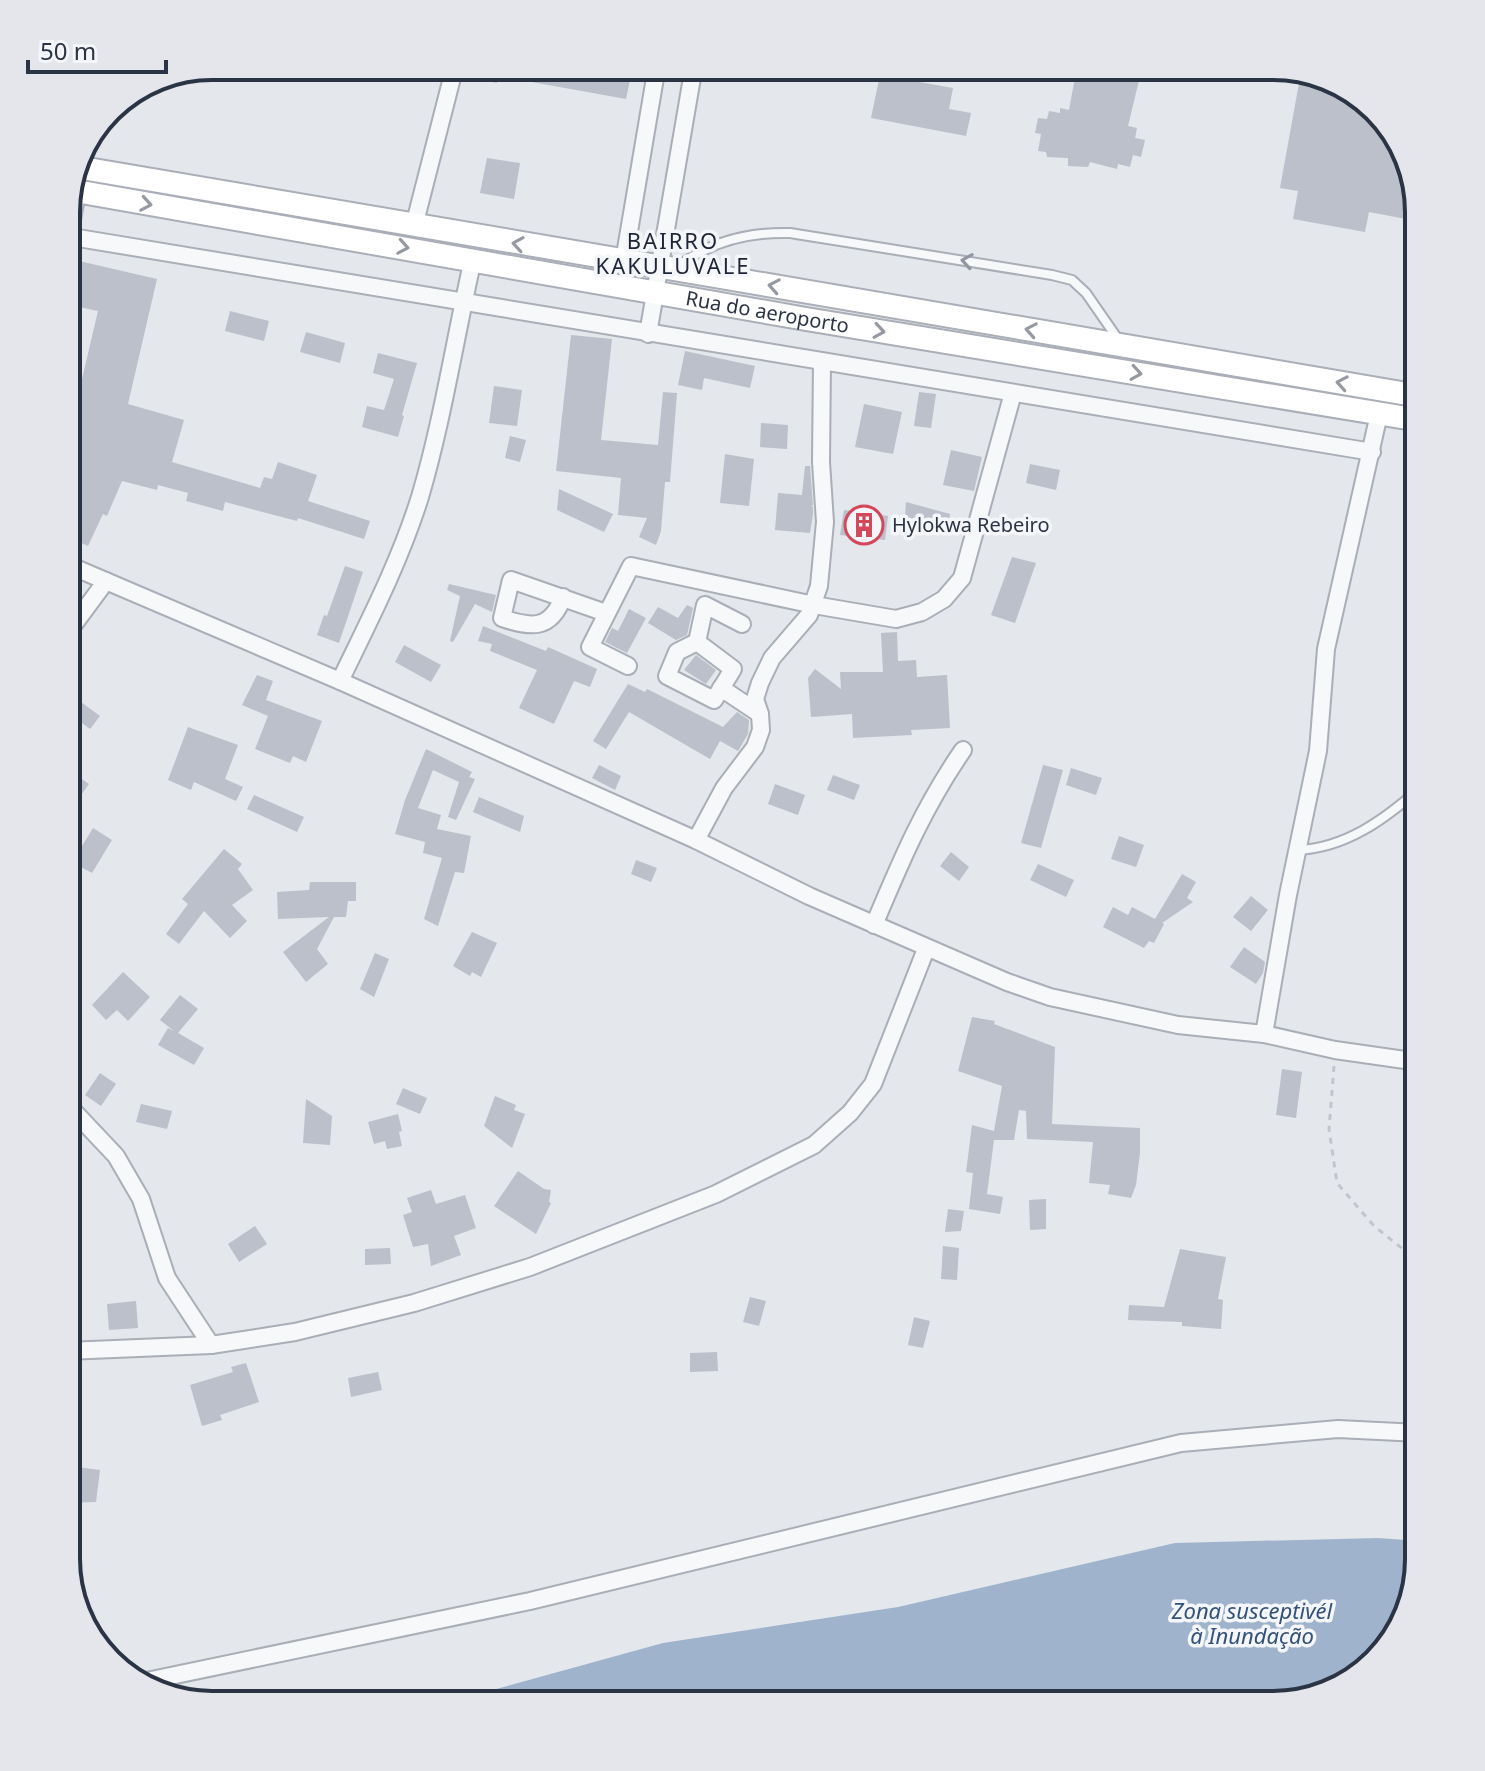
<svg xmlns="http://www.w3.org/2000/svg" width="1485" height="1771" font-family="'Noto Sans',sans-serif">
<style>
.water{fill:#9fb4cc}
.building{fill:#bbc0ca}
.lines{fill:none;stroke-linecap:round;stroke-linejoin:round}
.service-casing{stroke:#a9aeb7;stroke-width:12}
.minor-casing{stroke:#a9aeb7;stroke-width:20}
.secondary-casing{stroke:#a9aeb7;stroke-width:26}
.path{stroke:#c2c5cb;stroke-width:3;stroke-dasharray:6 6;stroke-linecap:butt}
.service{stroke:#f7f8fa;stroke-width:8}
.minor{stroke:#f7f8fa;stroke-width:16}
.secondary{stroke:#fff;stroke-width:22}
.oneway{stroke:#959aa2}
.oneway2{stroke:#9196a0}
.labels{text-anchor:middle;stroke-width:7;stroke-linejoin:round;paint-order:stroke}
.street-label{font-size:20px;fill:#2b3445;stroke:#f4f6f9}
.poi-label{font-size:20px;fill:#2b3445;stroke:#f4f6f9;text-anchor:start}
.neighbourhood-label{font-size:22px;letter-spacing:2px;fill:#1d2536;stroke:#f4f6f9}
.water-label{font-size:22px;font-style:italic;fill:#34527a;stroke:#f4f6f9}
.rim{fill:none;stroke:#2b3445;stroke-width:4}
</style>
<rect width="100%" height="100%" fill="#e4e7ec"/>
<polygon class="water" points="1378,1538 1419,1541 1419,1559 1404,1624 1354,1680 1273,1705 438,1705 663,1643 898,1607 1175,1543"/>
<g class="building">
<polygon points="484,66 633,66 626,99 499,76 497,83 481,80"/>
<polygon points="1077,66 1118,66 1141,72 1128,126 1137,128 1135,138 1145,140 1141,157 1133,155 1130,167 1118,164 1117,169 1090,162 1088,167 1068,166 1068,158 1047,157 1046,152 1038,151 1041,134 1035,133 1038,118 1047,119 1049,111 1060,113 1060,108 1069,110"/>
<polygon points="1301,72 1345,85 1370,108 1367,123 1390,127 1394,131 1415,199 1411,220 1369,212 1365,232 1293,219 1298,191 1280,188"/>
<polygon points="880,75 953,88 949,109 971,113 966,136 871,118"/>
<polygon points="487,158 520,163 514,199 480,193"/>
<polygon points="66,258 157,279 128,404 184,420 172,462 260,488 264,477 272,479 278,462 317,475 308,501 370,521 364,539 298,518 297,521 225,502 223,511 186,501 188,493 158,485 157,490 122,481 107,516 103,514 88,546 66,536 66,447 98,311 66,304"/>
<polygon points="230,311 269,321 264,341 225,331"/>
<polygon points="306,332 345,343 340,363 300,352"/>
<polygon points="571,335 612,339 601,440 658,445 663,392 677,393 670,482 665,482 661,531 656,545 639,537 647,518 618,515 621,478 556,471"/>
<polygon points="685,351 755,366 750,388 704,378 702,390 678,385"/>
<polygon points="378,353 417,363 402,415 404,416 398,437 362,427 367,406 384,410 394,379 373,373"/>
<polygon points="494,386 522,390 517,426 489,423"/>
<polygon points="919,392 936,394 931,428 914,426"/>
<polygon points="864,404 902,412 893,454 855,447"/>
<polygon points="761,423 788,425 787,449 760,447"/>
<polygon points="510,436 526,440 520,462 505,458"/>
<polygon points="951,450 982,457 974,491 943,485"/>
<polygon points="725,454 754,459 749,506 720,503"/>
<polygon points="1030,464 1060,470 1056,490 1026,483"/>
<polygon points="805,466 810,466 813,505 811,506 813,507 813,514 810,533 775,530 778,493 802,495"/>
<polygon points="559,489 613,514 604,532 557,510"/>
<polygon points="906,502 950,514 949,521 905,518"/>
<polygon points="844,510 888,516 885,540 840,535"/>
<polygon points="1012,557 1036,563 1015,623 991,615"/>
<polygon points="345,566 363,572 339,643 317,635 324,615 327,616"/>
<polygon points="449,584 496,595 492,612 475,604 453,642 450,641 460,596 447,590"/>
<polygon points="687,605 693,608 687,635 676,640 648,623 658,607 678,618"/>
<polygon points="629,609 646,618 627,653 605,642 612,628 618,631"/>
<polygon points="483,626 546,651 548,647 597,669 590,687 574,681 554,724 519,708 537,670 490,651 492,644 478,641"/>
<polygon points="897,632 898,661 916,660 917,677 947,675 950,728 911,730 912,735 853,738 852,714 811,717 808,678 815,669 841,689 840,672 883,672 881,633"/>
<polygon points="404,645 441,665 431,682 395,662"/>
<polygon points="696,655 716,670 706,684 684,670"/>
<polygon points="257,675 273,681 266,700 322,721 306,762 293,756 290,763 255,749 268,716 242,705"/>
<polygon points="628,684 645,692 647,689 723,727 737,712 749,720 748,734 738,751 720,741 710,759 629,712 606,749 593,741"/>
<polygon points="66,691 100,716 90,729 66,711"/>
<polygon points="188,727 238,745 225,779 243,787 236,801 194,782 191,790 168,780"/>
<polygon points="426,749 472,772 469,777 475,779 456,820 448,817 459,782 433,770 418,808 441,815 437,829 471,836 464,873 455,872 438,926 424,919 442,858 423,853 425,842 395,834 405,800"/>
<polygon points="599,765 621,776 615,790 592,778"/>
<polygon points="1043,765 1063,770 1041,848 1021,843"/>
<polygon points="66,768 89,784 66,816"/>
<polygon points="1071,768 1102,778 1096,795 1066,785"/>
<polygon points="833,775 860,785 854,800 827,790"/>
<polygon points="775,784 805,795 798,815 768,804"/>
<polygon points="254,795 304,817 297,832 247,809"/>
<polygon points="479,797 524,816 520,832 473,812"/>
<polygon points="93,828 112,840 92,873 66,859 66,836 82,846"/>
<polygon points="1119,836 1144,845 1136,867 1111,859"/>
<polygon points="224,849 242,864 238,869 253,890 232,905 247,921 230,938 204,911 179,944 166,934 188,904 182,899"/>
<polygon points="951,852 969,867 959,881 940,866"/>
<polygon points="636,860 657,868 651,882 631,874"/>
<polygon points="1038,864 1074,880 1066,897 1030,880"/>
<polygon points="1182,874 1196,882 1187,898 1193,902 1162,923 1164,924 1154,943 1149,941 1144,948 1103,927 1113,907 1128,915 1132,907 1155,919"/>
<polygon points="310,882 356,882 356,901 348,901 346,917 334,917 317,949 328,964 306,982 283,952 329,917 278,919 277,892 309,890"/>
<polygon points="1251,896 1268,910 1251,931 1233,917"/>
<polygon points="472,932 497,943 481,977 472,972 470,976 453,966"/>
<polygon points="1244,947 1265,962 1263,973 1256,984 1230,967"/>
<polygon points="375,953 389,959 374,997 360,989"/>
<polygon points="123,972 150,997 128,1021 117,1010 106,1020 92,1005"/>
<polygon points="180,995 198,1009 178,1033 204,1048 194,1065 158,1045 168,1028 174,1031 160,1020"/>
<polygon points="972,1017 995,1021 994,1024 1055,1047 1052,1124 1140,1128 1140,1153 1136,1185 1131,1198 1108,1194 1110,1185 1089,1183 1093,1142 1027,1139 1026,1111 1019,1110 1014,1140 994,1140 987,1194 1003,1197 1000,1214 969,1209 973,1173 966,1172 972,1125 994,1131 1002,1086 958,1071"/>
<polygon points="1282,1069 1302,1072 1296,1118 1276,1115"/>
<polygon points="100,1073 116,1084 101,1106 85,1095"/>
<polygon points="403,1088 427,1098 420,1114 396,1104"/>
<polygon points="495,1096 516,1105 514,1110 525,1114 512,1148 484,1126"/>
<polygon points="306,1099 332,1116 330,1145 303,1143"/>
<polygon points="141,1104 172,1111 167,1129 136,1122"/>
<polygon points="398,1114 402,1131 399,1132 402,1146 387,1149 385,1141 374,1144 368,1122"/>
<polygon points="518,1171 544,1189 551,1190 549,1202 551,1203 536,1234 494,1206"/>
<polygon points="431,1190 436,1204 465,1195 476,1228 454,1236 461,1255 431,1266 428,1244 413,1247 403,1215 412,1212 407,1198"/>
<polygon points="1046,1199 1046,1229 1030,1230 1029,1200"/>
<polygon points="948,1209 964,1211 961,1231 945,1232"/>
<polygon points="255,1226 267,1244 239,1262 228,1244"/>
<polygon points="943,1246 959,1248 957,1280 941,1279"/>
<polygon points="390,1248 391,1264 365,1265 365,1249"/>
<polygon points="1180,1249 1226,1257 1218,1299 1223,1300 1221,1329 1182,1326 1182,1322 1128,1320 1129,1305 1164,1307"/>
<polygon points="750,1297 766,1301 759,1326 743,1322"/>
<polygon points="136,1301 138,1328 109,1330 107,1304"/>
<polygon points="914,1317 930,1321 923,1348 908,1345"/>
<polygon points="717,1352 718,1371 690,1372 690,1353"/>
<polygon points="246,1363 259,1402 220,1415 222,1420 202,1426 190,1385 233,1372 231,1367"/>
<polygon points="378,1372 382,1390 351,1397 348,1378"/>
<polygon points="69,1466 100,1470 96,1502 66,1503"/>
</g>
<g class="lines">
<defs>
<g id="service">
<path d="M680 265C712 241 750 232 790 233L1052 275 1072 280 1086 293 1120 342"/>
<path d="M1298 850C1345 848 1384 820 1419 789"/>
</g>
<g id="minor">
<polyline points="414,226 455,66"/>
<polyline points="66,236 1372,452"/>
<polyline points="69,237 77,192"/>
<polyline points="624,261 657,66"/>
<polyline points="648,334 694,66"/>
<polyline points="66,564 340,681 696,840 809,896 1007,982 1050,997 1178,1025 1264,1034 1335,1050 1419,1062"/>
<path d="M563 597C551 630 531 628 502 618L511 580 606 613"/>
<polyline points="66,635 106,581"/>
<polygon points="697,642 733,669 714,700 667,676 677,652"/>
<polyline points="697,642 705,605 742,624"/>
<polyline points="628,666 590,647 631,566 814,605 896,619 922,612 944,599 962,578 1013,393"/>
<path d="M340 681C369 621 400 561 420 497 443 419 455 338 473 259"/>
<polyline points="721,688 760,714"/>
<polyline points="696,840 724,788 755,747 761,730 760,714 755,699 760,683 772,658 809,615 819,586 825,522 821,462 822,362"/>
<path d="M874 925C901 861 923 808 963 750"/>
<polyline points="1264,1034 1288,895 1318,751 1326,649 1379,414"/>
<polyline points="66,1103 116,1156 141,1199 167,1278 211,1345"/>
<polyline points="66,1351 211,1345 295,1332 414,1303 530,1267 716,1194 814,1145 850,1113 873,1084 926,949"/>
<polyline points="137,1683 530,1601 1181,1443 1338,1429 1419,1433"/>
</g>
<g id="secondary">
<polyline points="76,167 1419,396"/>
<path id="s1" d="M70 190 806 319 1419 420"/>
</g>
</defs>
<use href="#service" class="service-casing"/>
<use href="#minor" class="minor-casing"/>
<use href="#secondary" class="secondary-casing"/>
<polyline class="path" points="1334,1066 1329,1129 1337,1183 1374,1226 1419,1262"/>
<use href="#service" class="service"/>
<use href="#minor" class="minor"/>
<use href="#secondary" class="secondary"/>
</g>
<defs><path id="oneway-chevron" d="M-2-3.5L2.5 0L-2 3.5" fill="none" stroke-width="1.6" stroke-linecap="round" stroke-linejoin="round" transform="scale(2)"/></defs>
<g class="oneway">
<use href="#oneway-chevron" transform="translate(146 204) rotate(10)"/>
<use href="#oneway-chevron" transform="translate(518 244) rotate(-171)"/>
<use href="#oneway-chevron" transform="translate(403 247) rotate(10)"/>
<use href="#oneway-chevron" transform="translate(774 286) rotate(-170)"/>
<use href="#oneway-chevron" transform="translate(1031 330) rotate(-170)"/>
<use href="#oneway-chevron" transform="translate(879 331) rotate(9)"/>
<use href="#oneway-chevron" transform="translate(1136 373) rotate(9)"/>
<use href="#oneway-chevron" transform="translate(1342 383) rotate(-170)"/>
</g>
<use class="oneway2" href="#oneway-chevron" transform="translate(967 261) rotate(-171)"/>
<defs>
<symbol id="building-ring" viewBox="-11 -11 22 22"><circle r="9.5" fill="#f4f6f9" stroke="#d1495b" stroke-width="1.5"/><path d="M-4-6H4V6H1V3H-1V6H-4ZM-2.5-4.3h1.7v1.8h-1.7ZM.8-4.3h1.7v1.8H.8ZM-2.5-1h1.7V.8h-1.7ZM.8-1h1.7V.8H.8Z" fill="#d1495b"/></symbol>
</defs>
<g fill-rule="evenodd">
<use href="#building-ring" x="842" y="503" width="44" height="44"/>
</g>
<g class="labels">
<g class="street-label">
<text dy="7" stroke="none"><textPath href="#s1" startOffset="708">Rua do aeroporto</textPath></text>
</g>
<g class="poi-label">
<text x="892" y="532">Hylokwa Rebeiro</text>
</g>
<g class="neighbourhood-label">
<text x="673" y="249">BAIRRO<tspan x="673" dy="25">KAKULUVALE</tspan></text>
</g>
<g class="water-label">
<text x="1252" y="1619">Zona susceptivél<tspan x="1252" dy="25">à Inundação</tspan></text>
</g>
</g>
<path d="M0 0H1485V1771H0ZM212 80H1273A132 132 0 0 1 1405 212V1559A132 132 0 0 1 1273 1691H212A132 132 0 0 1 80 1559V212A132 132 0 0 1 212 80Z" fill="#e4e6eb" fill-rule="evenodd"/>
<path class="rim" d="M212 80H1273A132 132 0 0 1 1405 212V1559A132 132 0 0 1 1273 1691H212A132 132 0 0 1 80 1559V212A132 132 0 0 1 212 80Z"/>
<path d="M28 60v12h138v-12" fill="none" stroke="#2b3445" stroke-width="4"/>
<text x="40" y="60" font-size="24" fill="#2b3445" stroke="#f4f6f9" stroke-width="6" paint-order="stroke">50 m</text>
</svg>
